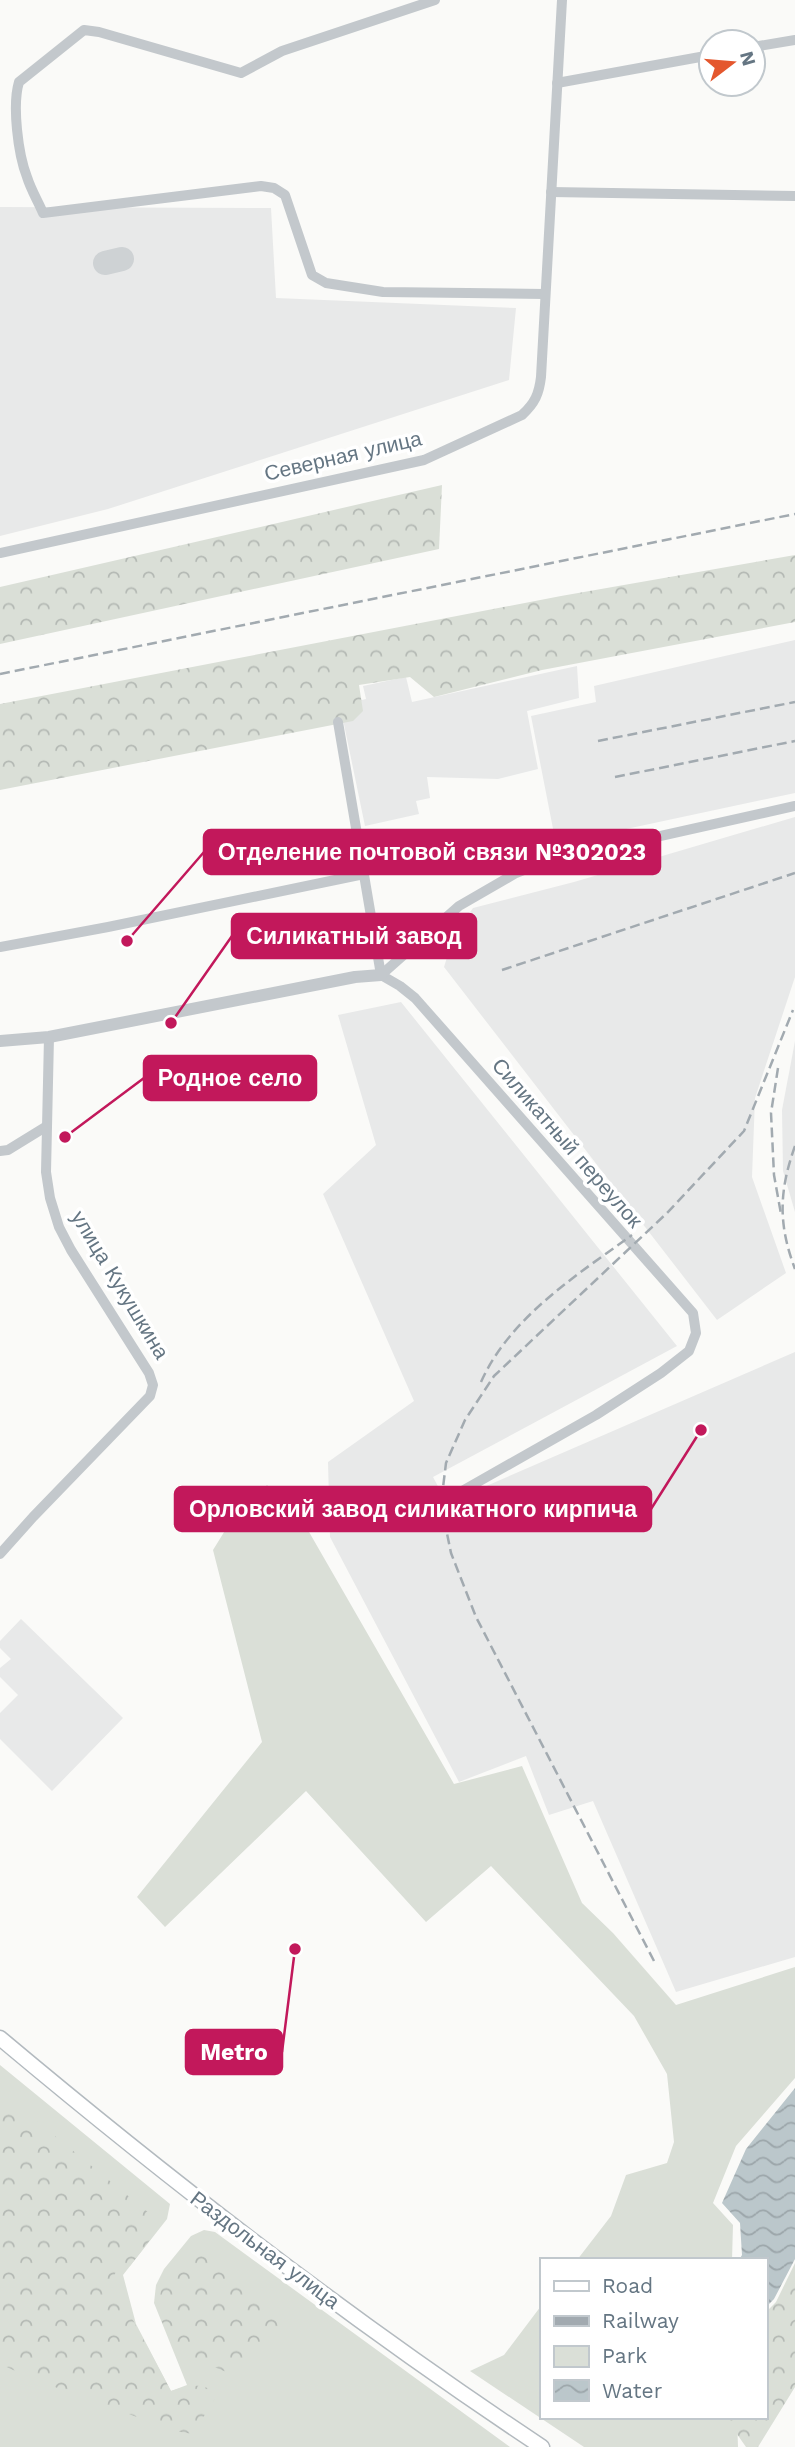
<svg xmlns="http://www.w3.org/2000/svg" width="795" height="2447" font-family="'Work Sans',sans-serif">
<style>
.built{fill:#e8e9e9}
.green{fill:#dadfd7}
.forest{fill:url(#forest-crowns)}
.water{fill:url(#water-waves)}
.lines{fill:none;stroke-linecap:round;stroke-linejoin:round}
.taxiway{stroke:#ced2d4;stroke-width:24}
.secondary-casing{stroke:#b3babf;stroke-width:17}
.minor{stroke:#c3c8cc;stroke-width:10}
.tertiary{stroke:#c3c8cc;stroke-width:12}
.secondary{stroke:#fff;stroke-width:14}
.rail{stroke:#a2aab0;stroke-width:2.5;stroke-dasharray:10 5;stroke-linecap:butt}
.labels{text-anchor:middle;stroke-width:7;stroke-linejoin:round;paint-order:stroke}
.street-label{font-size:21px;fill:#657683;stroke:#fff}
.leader{fill:none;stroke:#c2185b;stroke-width:2.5}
.callout-dot{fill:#c2185b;stroke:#fff;stroke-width:2.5}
.callout{fill:#c2185b;stroke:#c2185b;stroke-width:2.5}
.callout-label{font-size:23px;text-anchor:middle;font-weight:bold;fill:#fff}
</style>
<defs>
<pattern id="forest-crowns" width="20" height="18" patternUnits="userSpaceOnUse" patternTransform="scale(1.75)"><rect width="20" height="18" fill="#dadfd7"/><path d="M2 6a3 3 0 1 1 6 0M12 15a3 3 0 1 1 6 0" fill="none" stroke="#b4b9b4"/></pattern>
<pattern id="water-waves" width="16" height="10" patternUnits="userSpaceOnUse" patternTransform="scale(1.75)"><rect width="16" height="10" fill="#bbc7cb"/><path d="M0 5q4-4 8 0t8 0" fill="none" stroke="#9ca6aa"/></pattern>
</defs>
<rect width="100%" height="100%" fill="#fafaf8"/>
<g class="built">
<polygon points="0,207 271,208 276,298 516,308 509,380 108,509 0,536"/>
<polygon points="795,640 795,793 556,844 531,716 596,702 594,686"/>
<polygon points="577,666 579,698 527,711 538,769 498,779 427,777 430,798 416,801 419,814 365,826 340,705 366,699 363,686 406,677 412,702"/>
<polygon points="795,817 795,977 755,1098 752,1177 786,1273 717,1320 444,967 454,935 473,908 574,882"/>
<polygon points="401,1002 677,1346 433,1477 447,1503 795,1352 795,1957 676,1992 593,1801 549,1815 526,1756 459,1782 330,1537 328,1462 414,1401 323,1194 376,1145 338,1015"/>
<polygon points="795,1041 795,1212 783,1171 782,1110"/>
<polygon points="21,1619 123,1718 52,1791 0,1739 0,1713 18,1695 0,1677 0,1668 11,1659 0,1648 0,1641"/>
</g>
<g class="green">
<polygon points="267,1485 301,1518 454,1784 522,1766 582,1903 613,1933 676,2005 795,1967 795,2078 736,2146 713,2203 733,2225 732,2260 577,2260 611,2216 626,2175 667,2163 674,2142 667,2074 634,2016 491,1866 426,1922 306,1791 165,1927 137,1897 262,1742 213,1550 226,1529"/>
<polygon points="0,2065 170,2204 167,2219 123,2275 136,2324 171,2391 187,2385 154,2303 156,2285 164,2269 191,2236 204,2230 215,2232 510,2447 0,2447"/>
<polygon points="541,2306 541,2417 737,2417 738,2447 584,2447 470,2371 504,2355"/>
</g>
<g class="forest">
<polygon points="442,485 439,549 0,644 0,587"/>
<polygon points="795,555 795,622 542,670 434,697 410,677 359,685 363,711 353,721 0,790 0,704 561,596"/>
<path d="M0 2091 149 2213 153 2236 130 2266 117 2269 112 2281 171 2391C188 2386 203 2381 217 2395L193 2434 175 2431 33 2379 0 2364Z"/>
<path d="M206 2253 224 2259 291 2319C282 2344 251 2359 229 2373 209 2365 187 2357 173 2340 143 2305 164 2263 206 2253Z"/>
<polygon points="795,2263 795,2387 758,2447 746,2447 725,2417 765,2417 765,2313 776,2302"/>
</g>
<polygon class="water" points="795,2088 795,2259 774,2299 765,2308 765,2260 739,2260 742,2255 740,2223 722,2203 746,2149"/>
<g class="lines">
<polyline class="taxiway" points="105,263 122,259"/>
<defs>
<path id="secondary" d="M0 2038C174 2184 353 2322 542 2447"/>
</defs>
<use href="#secondary" class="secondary-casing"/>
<g class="minor">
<path d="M435 0 282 51 241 73 99 32 84 30 19 82C12 105 18 154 27 177 31 190 38 201 43 213L261 186 274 188 285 195 312 275 326 283 383 292 544 294"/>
<polyline points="753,47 795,40"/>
<polyline points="557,83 711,55"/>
<polyline points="551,192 795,196"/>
<path d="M0 553 424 460 522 415C535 403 539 394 541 377L562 0"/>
<polyline points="338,722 381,975"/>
<polyline points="0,947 108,927 364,874"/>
<polyline points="381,975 400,986 415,998 693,1313 696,1333 689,1351 661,1373 596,1415 448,1499"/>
<polyline points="381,975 459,906 516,873 544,862 795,806"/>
<polyline points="0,1151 8,1150 47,1126"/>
<polyline points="0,1554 33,1517 150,1396 153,1385 149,1373 71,1250 59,1227 50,1198 46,1172 49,1037"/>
</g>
<polyline class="tertiary" points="0,1041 49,1037 355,977 381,975"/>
<use href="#secondary" class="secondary"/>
<g class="rail">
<polyline points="0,674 795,514"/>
<polyline points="598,741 795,702"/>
<polyline points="615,777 795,741"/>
<polyline points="502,970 795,873"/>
<polyline points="778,1068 771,1113 774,1175 781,1214"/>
<path d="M795 1146C779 1191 778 1224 795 1269"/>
<path d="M481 1382C510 1317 577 1275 632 1235"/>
<polyline points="654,1961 476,1617 451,1553 441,1504 446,1463 465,1420 494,1376 667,1213 744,1131 793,1010"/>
</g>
</g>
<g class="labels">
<g class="street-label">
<text transform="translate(343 456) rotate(-13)" y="7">Северная улица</text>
<text transform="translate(567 1143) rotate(49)" y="7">Силикатный переулок</text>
<text transform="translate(120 1285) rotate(59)" y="7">улица Кукушкина</text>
<text transform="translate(265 2250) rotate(37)" y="7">Раздольная улица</text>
</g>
</g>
<path class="leader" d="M127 941L204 852M171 1023L232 936M65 1137L144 1078M701 1430L651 1509M295 1949L282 2052"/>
<g class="callout-dot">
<circle cx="127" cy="941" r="7"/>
<circle cx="171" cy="1023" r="7"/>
<circle cx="65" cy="1137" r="7"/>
<circle cx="701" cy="1430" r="7"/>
<circle cx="295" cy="1949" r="7"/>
</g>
<g class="callout">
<rect x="204" y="830" width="456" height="44" rx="7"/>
<rect x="232" y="914" width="244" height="44" rx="7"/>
<rect x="144" y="1056" width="172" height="44" rx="7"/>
<rect x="175" y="1487" width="476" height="44" rx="7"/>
<rect x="186" y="2030" width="96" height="44" rx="7"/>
</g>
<g class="callout-label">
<text x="432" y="860">Отделение почтовой связи №302023</text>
<text x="354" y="944">Силикатный завод</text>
<text x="230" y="1086">Родное село</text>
<text x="413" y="1517">Орловский завод силикатного кирпича</text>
<text x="234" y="2060">Metro</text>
</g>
<rect x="540" y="2258" width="228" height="161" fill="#ffffff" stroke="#c1c8cd" stroke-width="2"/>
<rect x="554" y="2281" width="35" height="10" fill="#ffffff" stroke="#c1c8cd" stroke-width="2"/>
<text x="602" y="2293" font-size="21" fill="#657683">Road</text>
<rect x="554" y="2316" width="35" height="10" fill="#a2aab0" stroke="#c1c8cd" stroke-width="2"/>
<text x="602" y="2328" font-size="21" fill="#657683">Railway</text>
<rect x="554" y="2346" width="35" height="21" fill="#dadfd7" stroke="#c1c8cd" stroke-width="2"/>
<text x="602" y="2363" font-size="21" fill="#657683">Park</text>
<rect x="554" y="2380" width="35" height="21" fill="url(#water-waves)" stroke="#c1c8cd" stroke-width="2"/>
<text x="602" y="2398" font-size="21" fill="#657683">Water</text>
<g transform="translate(732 63) rotate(74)"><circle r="33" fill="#ffffff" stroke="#c1c8cd" stroke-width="2"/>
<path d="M0-5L12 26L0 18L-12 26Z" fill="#e4572e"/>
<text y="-10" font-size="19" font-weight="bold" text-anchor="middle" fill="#657683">N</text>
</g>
</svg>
